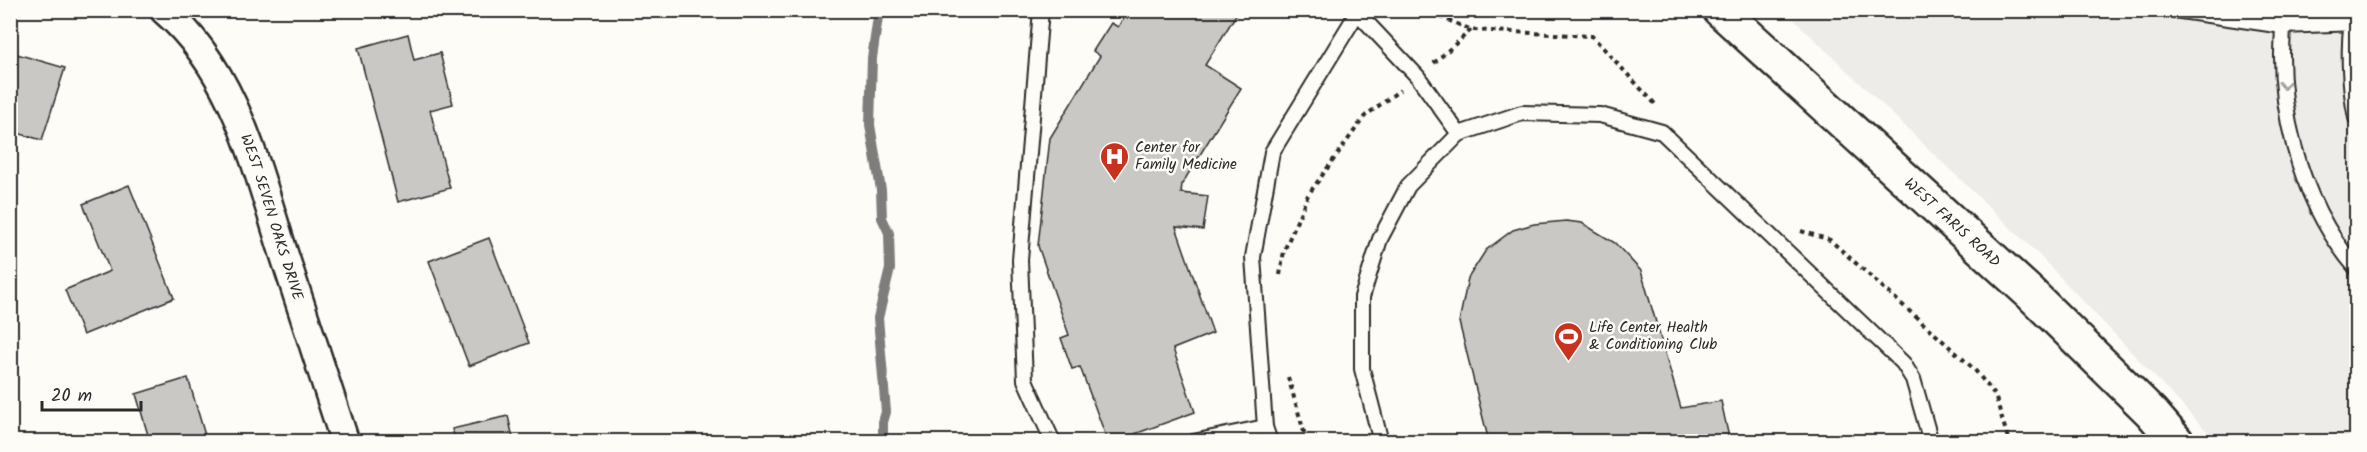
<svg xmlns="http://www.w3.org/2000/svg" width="2367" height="452" font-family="Kalam,sans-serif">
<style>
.built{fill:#edece8}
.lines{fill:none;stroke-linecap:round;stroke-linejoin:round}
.stream{stroke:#7e7d7b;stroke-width:10}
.building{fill:#c9c8c4;stroke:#2b2b2b;stroke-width:1.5}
.service-casing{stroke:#2b2b2b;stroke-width:18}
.minor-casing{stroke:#2b2b2b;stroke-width:32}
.secondary-casing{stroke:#2b2b2b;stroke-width:38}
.path{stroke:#2b2b2b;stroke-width:4;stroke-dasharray:4.5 4.5;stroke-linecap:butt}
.service{stroke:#fdfcf7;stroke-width:14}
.minor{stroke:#fdfcf7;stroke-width:27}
.secondary{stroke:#fdfcf7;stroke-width:33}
.oneway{stroke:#9e9e9b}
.labels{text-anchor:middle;stroke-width:5;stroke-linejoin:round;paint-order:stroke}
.poi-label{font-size:15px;fill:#2b2b2b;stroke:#fdfcf7;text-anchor:start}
.street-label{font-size:15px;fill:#2b2b2b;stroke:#fdfcf7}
</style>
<rect width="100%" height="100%" fill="#fdfcf7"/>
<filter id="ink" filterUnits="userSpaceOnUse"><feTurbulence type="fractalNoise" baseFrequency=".0167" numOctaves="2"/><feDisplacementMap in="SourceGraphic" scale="12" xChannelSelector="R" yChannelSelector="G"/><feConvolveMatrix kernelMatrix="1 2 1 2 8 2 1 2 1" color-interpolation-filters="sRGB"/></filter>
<g filter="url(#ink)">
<polygon class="built" points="1785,11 2356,11 2356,441 2216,441 2040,256"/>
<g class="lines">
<polyline class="stream" points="879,10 872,58 870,125 881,190 882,218 889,233 890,269 878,318 886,412 883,422 883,442"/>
</g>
<g class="building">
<polygon points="1129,10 1239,10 1205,65 1241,88 1182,184 1181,193 1208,196 1203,230 1176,227 1213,333 1173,349 1195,412 1113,442 1108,442 1080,367 1072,369 1061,338 1069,335 1038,246 1050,138 1100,56 1093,51 1111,23 1118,27"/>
<polygon points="408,34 414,60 440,53 453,104 430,110 450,188 398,202 358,48"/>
<polygon points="10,52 65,68 42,140 10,131"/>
<polygon points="129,185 174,298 83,335 65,290 110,271 83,204"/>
<polygon points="1566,221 1582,223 1615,243 1641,271 1681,408 1721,401 1730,442 1489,442 1459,322 1468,278 1486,250 1513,230 1534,224"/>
<polygon points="489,238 529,343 469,366 429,261"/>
<polygon points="188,378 207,442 150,442 136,394"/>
<polygon points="508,416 514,442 456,442 452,429"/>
</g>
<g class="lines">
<defs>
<g id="service">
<polyline points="1041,10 1020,260 1025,380 1053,442"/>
<polyline points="1355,10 1418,77 1459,134"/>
<polyline points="2174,10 2283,26 2356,23"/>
<path d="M2285 10C2273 98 2298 200 2356 268"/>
<path d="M2353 10C2348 45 2349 84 2356 118"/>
<polyline points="1193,442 1265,427"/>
<polyline points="1270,442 1265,427 1253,257 1272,152 1359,10"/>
<polyline points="1381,442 1362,369 1362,297 1380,239 1408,186 1459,134 1522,113 1600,115 1662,132 1903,363 1913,379 1931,442"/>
</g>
<g id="minor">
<path id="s1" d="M164 10C235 71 256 166 283 251 304 315 324 378 345 442"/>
</g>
<g id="secondary">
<path id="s2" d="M1720 10 2030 293 2151 412 2177 442"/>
</g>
</defs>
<use href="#service" class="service-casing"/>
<use href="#minor" class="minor-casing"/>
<use href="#secondary" class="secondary-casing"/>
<g class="path">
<polyline points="1423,10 1472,30 1592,36 1656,105"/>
<polyline points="1434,63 1471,30"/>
<polyline points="1801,231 1830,240 1974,369 1995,395 2009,442"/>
<polyline points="1280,275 1284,251 1308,195 1365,116 1400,90"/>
<polyline points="1288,377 1307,442"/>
</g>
<use href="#service" class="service"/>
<use href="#minor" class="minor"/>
<use href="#secondary" class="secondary"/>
</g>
<defs><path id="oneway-chevron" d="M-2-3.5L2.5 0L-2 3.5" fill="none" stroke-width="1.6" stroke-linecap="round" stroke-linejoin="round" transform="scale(1.5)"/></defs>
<use class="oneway" href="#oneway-chevron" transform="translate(2284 85) rotate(89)"/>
</g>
<defs>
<symbol id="hospital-pin" viewBox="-11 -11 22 30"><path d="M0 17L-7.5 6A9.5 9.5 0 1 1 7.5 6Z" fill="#c8321e" stroke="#fdfcf7"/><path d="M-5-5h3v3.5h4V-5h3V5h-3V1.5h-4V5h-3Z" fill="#fff"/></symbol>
<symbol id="stadium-pin" viewBox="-11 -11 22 30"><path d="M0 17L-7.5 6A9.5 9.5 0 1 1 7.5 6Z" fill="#c8321e" stroke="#fdfcf7"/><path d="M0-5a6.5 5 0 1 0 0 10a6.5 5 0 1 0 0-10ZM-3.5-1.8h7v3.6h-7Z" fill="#fff"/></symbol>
</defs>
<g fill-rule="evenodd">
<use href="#hospital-pin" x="1098" y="140" width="33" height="45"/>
<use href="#stadium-pin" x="1552" y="320" width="33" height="45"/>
</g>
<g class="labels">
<g class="poi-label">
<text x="1135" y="152">Center for<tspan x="1135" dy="17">Family Medicine</tspan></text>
<text x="1589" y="332">Life Center Health<tspan x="1589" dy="17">&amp; Conditioning Club</tspan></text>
</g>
<g class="street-label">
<text dy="5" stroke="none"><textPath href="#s1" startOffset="237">WEST SEVEN OAKS DRIVE</textPath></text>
<text dy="5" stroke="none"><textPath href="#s2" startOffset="315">WEST FARIS ROAD</textPath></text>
</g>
</g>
<rect width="2367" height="452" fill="none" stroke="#fdfcf7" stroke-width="36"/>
<rect x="18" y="18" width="2331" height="416" fill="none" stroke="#2b2b2b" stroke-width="2" filter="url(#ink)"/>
<path d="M42 401v9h99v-9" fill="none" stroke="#2b2b2b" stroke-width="3"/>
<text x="51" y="401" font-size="18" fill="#2b2b2b" stroke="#fdfcf7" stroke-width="4.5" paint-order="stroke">20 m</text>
</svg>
